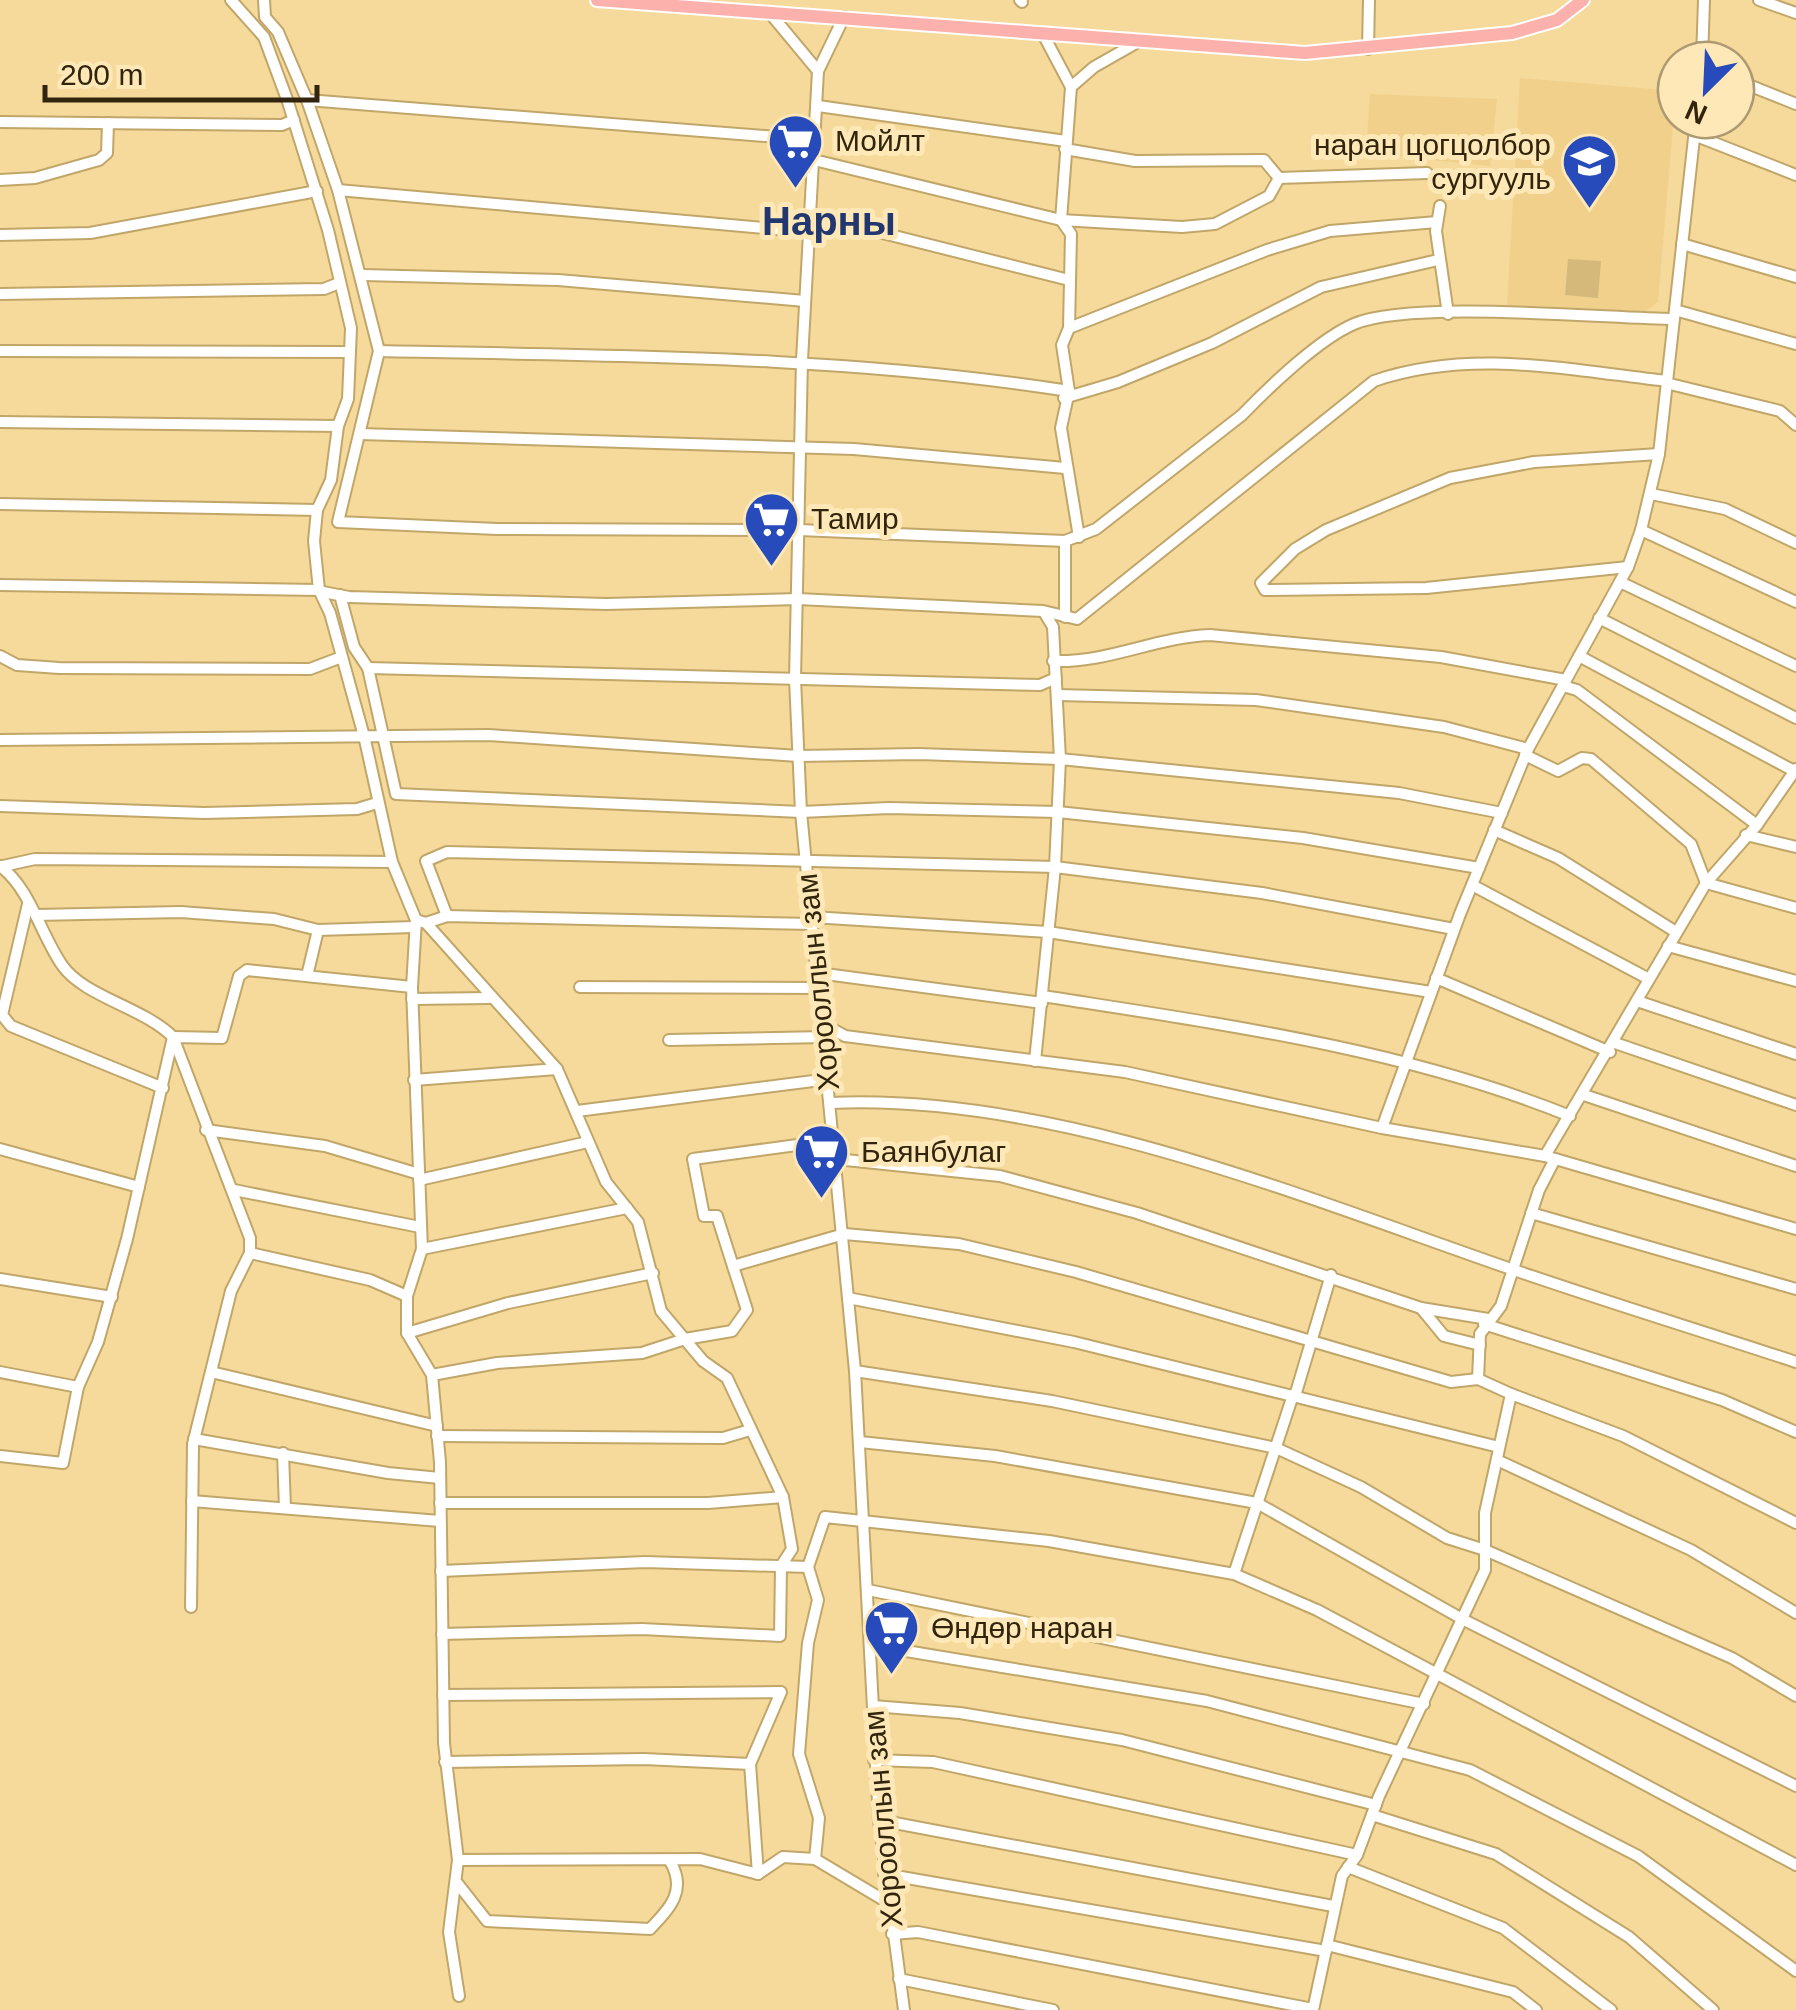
<svg xmlns="http://www.w3.org/2000/svg" width="1796" height="2010" font-family="Helvetica,sans-serif">
<style>
.built{fill:#f0d08b}
.green{fill:#d5b97a}
.lines{fill:none;stroke-linecap:round;stroke-linejoin:round}
.minor-casing{stroke:#c1a66a;stroke-width:14}
.major-casing{stroke:#fff;stroke-width:16}
.minor{stroke:#fff;stroke-width:10}
.major{stroke:#fdb1ac;stroke-width:12}
.labels{text-anchor:middle;stroke-width:10;stroke-linejoin:round;paint-order:stroke}
.poi-label{font-size:30px;fill:#31260d;stroke:#ffe8b7;text-anchor:start}
.street-label{font-size:30px;fill:#31260d;stroke:#ffe8b7}
.district-label{font-size:40px;font-weight:bold;fill:#22376f;stroke:#ffe8b7}
</style>
<rect width="100%" height="100%" fill="#f6da9c"/>
<g class="built">
<polygon points="1520,78 1676,91 1658,302 1646,311 1507,305"/>
<polygon points="1370,94 1497,99 1490,166 1366,153"/>
</g>
<polygon class="green" points="1568,259 1601,261 1598,298 1565,295"/>
<g class="lines">
<defs>
<g id="minor">
<polyline points="231,0 264,37 288,102 328,230 351,328 348,399 338,426 331,480 317,510 314,541 319,590 330,613 365,740 392,862 416,920 426,923 557,1069 606,1182 638,1222 661,1311 703,1361 727,1378 783,1497 792,1549 781,1566 780,1636 642,1629 442,1634"/>
<path d="M264 0 265 17 278 32 307 100 338 190 379 351 338 522 497 529 799 530 1065 541 1096 529 1242 415C1269 387 1319 339 1354 324 1412 300 1602 318 1674 319"/>
<polyline points="1020,0 1022,2"/>
<polyline points="1759,0 1796,13"/>
<polyline points="769,12 818,71"/>
<polyline points="844,17 818,71 802,360 795,679 801,812 855,1371 879,1820 904,2010"/>
<polyline points="1044,36 1071,87 1061,220 1071,234 1069,328 1062,345 1069,391 1061,428 1079,537"/>
<polyline points="1368,49 1369,0"/>
<polyline points="1702,60 1704,0"/>
<polyline points="1736,80 1796,104"/>
<polyline points="1071,87 1094,67 1138,42"/>
<polyline points="307,100 815,140"/>
<polyline points="818,106 1066,141"/>
<polyline points="0,122 282,125 294,120"/>
<polyline points="1694,135 1796,175"/>
<polyline points="1065,149 1135,161 1264,160 1279,178"/>
<polyline points="814,160 1061,220 1182,227 1215,224 1269,196 1279,178"/>
<polyline points="1279,178 1427,173"/>
<polyline points="0,180 35,178 99,160 107,153 108,123"/>
<polyline points="338,190 810,232"/>
<polyline points="1440,206 1436,231 1448,314"/>
<polyline points="811,215 1069,280"/>
<polyline points="0,235 90,233 317,191"/>
<polyline points="1682,244 1796,277"/>
<polyline points="363,275 558,280 805,301"/>
<polyline points="0,294 324,289 339,283"/>
<polyline points="1675,310 1796,344"/>
<polyline points="1069,328 1267,250 1330,231 1437,222"/>
<polyline points="0,351 347,352"/>
<path d="M379 351C610 356 840 355 1069 391"/>
<polyline points="1666,383 1780,411 1796,425"/>
<polyline points="1064,398 1118,382 1212,343 1321,287 1438,260"/>
<polyline points="0,422 338,426"/>
<polyline points="360,434 854,449 1065,468"/>
<polyline points="1651,494 1725,509 1796,543"/>
<polyline points="0,504 317,510"/>
<polyline points="1641,530 1796,602"/>
<polyline points="1065,541 1065,617"/>
<polyline points="1628,567 1426,588 1265,590 1261,583 1295,549 1326,530 1450,478 1534,462 1659,454"/>
<polyline points="1620,582 1796,666"/>
<polyline points="0,585 319,590"/>
<path d="M323 592 349 597 606 604 798 599 1043 611 1077 619 1374 381C1470 348 1569 370 1667 381"/>
<polyline points="340,595 354,647 368,668 396,794 801,812 889,808 1058,812 1303,838 1479,868"/>
<polyline points="1599,618 1796,718"/>
<polyline points="0,656 17,665 59,668 310,669 339,658"/>
<polyline points="1579,656 1796,772"/>
<path d="M1053 661C1109 663 1155 637 1210 635L1441 657 1566 680"/>
<polyline points="368,668 1040,685 1056,678"/>
<polyline points="1563,686 1577,690 1757,825"/>
<polyline points="1058,695 1256,700 1444,727 1528,749"/>
<polyline points="0,740 489,735 798,756 919,754 1060,759 1399,793 1502,813"/>
<polyline points="1525,755 1558,771 1582,758 1591,759 1691,844 1706,883 1796,908"/>
<polyline points="0,806 204,813 357,809 377,803"/>
<polyline points="1494,830 1558,858 1676,932"/>
<polyline points="1746,835 1796,847"/>
<path d="M0 866C30 888 41 935 62 965 84 997 143 1007 173 1037L127 1239 98 1342 78 1387 63 1463 0 1456"/>
<polyline points="3,866 35,859 392,862"/>
<polyline points="1472,885 1649,979"/>
<polyline points="28,904 2,1015 11,1026 163,1088"/>
<polyline points="36,915 181,912 274,919 318,930 414,927"/>
<polyline points="447,916 426,861 447,852 1055,867 1262,893 1454,929"/>
<polyline points="812,917 1048,932 1431,992"/>
<polyline points="416,920 412,987 422,1249 407,1296 407,1333 432,1375 440,1462 444,1743 458,1860 449,1932 459,1996"/>
<polyline points="426,923 447,916 813,924"/>
<polyline points="1668,946 1796,981"/>
<polyline points="818,973 1042,1003"/>
<polyline points="307,976 318,930"/>
<polyline points="1436,978 1610,1052"/>
<polyline points="580,987 820,988"/>
<path d="M1043 996C1220 1024 1402 1048 1570 1116"/>
<polyline points="412,999 489,998"/>
<polyline points="1637,1001 1796,1054"/>
<polyline points="823,1024 845,1036 1125,1072 1382,1128 1545,1156 1796,1229"/>
<polyline points="669,1040 825,1037"/>
<polyline points="1615,1043 1796,1105"/>
<polyline points="1035,1061 1055,867 1060,759 1053,627 1044,612"/>
<polyline points="414,1080 557,1069"/>
<polyline points="1584,1095 1796,1166"/>
<path d="M831 1103C1054 1093 1305 1198 1514 1270 1607 1302 1702 1331 1796 1362"/>
<polyline points="577,1111 829,1079"/>
<polyline points="1382,1128 1460,914 1528,749 1628,567 1641,530 1659,454 1696,120"/>
<polyline points="206,1130 325,1146 419,1174"/>
<polyline points="0,1149 139,1187"/>
<polyline points="1545,1156 1706,883 1757,825 1796,769"/>
<polyline points="836,1159 1000,1176 1137,1213 1421,1308 1488,1319"/>
<polyline points="419,1180 588,1142"/>
<polyline points="234,1190 420,1227"/>
<polyline points="1531,1213 1796,1289"/>
<polyline points="422,1249 627,1208"/>
<polyline points="250,1253 370,1280 407,1296"/>
<polyline points="733,1266 844,1234 959,1244 1076,1272 1451,1382 1478,1379"/>
<polyline points="0,1279 112,1297"/>
<polyline points="848,1298 1074,1342 1499,1447"/>
<polyline points="1421,1308 1444,1336 1480,1345"/>
<polyline points="1484,1324 1722,1400 1796,1432"/>
<polyline points="407,1333 508,1303 653,1273"/>
<polyline points="855,1371 1052,1401 1276,1448 1361,1487 1447,1538 1485,1550 1732,1658 1796,1696"/>
<polyline points="0,1372 78,1387"/>
<polyline points="211,1372 437,1426"/>
<polyline points="432,1375 497,1363 642,1353 685,1339 732,1331 747,1310 717,1216 704,1216 693,1159 834,1140"/>
<polyline points="1511,1394 1623,1436 1796,1523"/>
<polyline points="1295,1396 1331,1275"/>
<polyline points="437,1436 723,1438 750,1430"/>
<polyline points="194,1439 388,1473 440,1478"/>
<polyline points="860,1442 995,1456 1257,1503 1464,1620 1796,1786"/>
<polyline points="283,1453 285,1508"/>
<polyline points="1497,1460 1691,1550 1796,1613"/>
<polyline points="192,1501 440,1521"/>
<polyline points="440,1503 708,1503 783,1497"/>
<polyline points="441,1571 645,1562 808,1567"/>
<polyline points="1234,1574 1293,1395"/>
<polyline points="868,1590 1424,1704"/>
<polyline points="191,1607 193,1444 231,1291 250,1253 250,1238 173,1037 222,1038 239,976 247,970 412,987"/>
<polyline points="870,1645 1207,1701 1470,1770 1638,1856 1796,1971"/>
<polyline points="443,1695 781,1692 750,1764"/>
<polyline points="873,1706 960,1713 1122,1740 1376,1805"/>
<polyline points="874,1760 933,1762 1357,1855"/>
<polyline points="445,1762 644,1759 750,1764 758,1874"/>
<polyline points="1372,1815 1496,1854 1629,1937 1713,2010"/>
<polyline points="879,1820 1333,1906"/>
<polyline points="458,1860 700,1859 758,1874 783,1857 815,1859"/>
<polyline points="1348,1867 1503,1928 1611,2010"/>
<polyline points="884,1874 1326,1951"/>
<path d="M458 1884 487 1921 650 1929C671 1907 687 1890 670 1861"/>
<polyline points="887,1902 815,1859 819,1818 799,1754 808,1643 818,1600 808,1567 825,1517 1049,1541 1234,1574 1317,1610 1796,1865"/>
<polyline points="892,1934 918,1932 1313,2009"/>
<polyline points="1327,1945 1513,1992 1536,2010"/>
<polyline points="899,1979 1053,2010"/>
<polyline points="1313,2010 1342,1876 1357,1855 1379,1796 1485,1570 1485,1513 1511,1394 1478,1379 1480,1334 1501,1306 1539,1190 1555,1159"/>
</g>
<polyline id="major" points="597,0 1305,53 1512,33 1557,20 1583,0"/>
</defs>
<use href="#minor" class="minor-casing"/>
<use href="#major" class="major-casing"/>
<use href="#minor" class="minor"/>
<use href="#major" class="major"/>
</g>
<defs>
<symbol id="supermarket-pin" viewBox="-11 -11 22 30"><path d="M0 17L-7.5 6A9.5 9.5 0 1 1 7.5 6Z" fill="#274bba" stroke="#ffe8b7"/><path d="M-6-5.5h2.5l.6 2H6L4.5 2H-2.5L-4.4-4H-6ZM-1.5 3.2a1.3 1.3 0 1 0 .1 0ZM3 3.2a1.3 1.3 0 1 0 .1 0Z" fill="#fff"/></symbol>
<symbol id="school-pin" viewBox="-11 -11 22 30"><path d="M0 17L-7.5 6A9.5 9.5 0 1 1 7.5 6Z" fill="#274bba" stroke="#ffe8b7"/><path d="M0-5L7-2L0 1L-7-2ZM-4 1L0 2.5L4 1V4Q0 6-4 4Z" fill="#fff"/></symbol>
</defs>
<g fill-rule="evenodd">
<use href="#supermarket-pin" x="764" y="110" width="63" height="86"/>
<use href="#school-pin" x="1558" y="130" width="63" height="86"/>
<use href="#supermarket-pin" x="740" y="488" width="63" height="86"/>
<use href="#supermarket-pin" x="790" y="1120" width="63" height="86"/>
<use href="#supermarket-pin" x="860" y="1596" width="63" height="86"/>
</g>
<g class="labels">
<g class="poi-label">
<text x="835" y="151">Мойлт</text>
<text x="1551" y="155" text-anchor="end">наран цогцолбор<tspan x="1551" dy="34">сургууль</tspan></text>
<text x="811" y="529">Тамир</text>
<text x="861" y="1162">Баянбулаг</text>
<text x="931" y="1638">Өндөр наран</text>
</g>
<g class="street-label">
<text transform="translate(818 982) rotate(-96)" y="10">Хорооллын зам</text>
<text transform="translate(883 1819) rotate(-95)" y="10">Хорооллын зам</text>
</g>
<g class="district-label">
<text x="829" y="235">Нарны</text>
</g>
</g>
<g transform="translate(1706 90) rotate(204)"><circle r="48" fill="#ffe8b7" stroke="#ad9a73" stroke-width="2.5"/>
<path d="M0-8L18 38L0 25L-18 38Z" fill="#274bba"/>
<text y="-15" font-size="28" font-weight="bold" text-anchor="middle" fill="#31260d">N</text>
</g>
<path d="M45 85v15h272v-15" fill="none" stroke="#31260d" stroke-width="5"/>
<text x="60" y="85" font-size="30" fill="#31260d" stroke="#ffe8b7" stroke-width="8" paint-order="stroke">200 m</text>
</svg>
